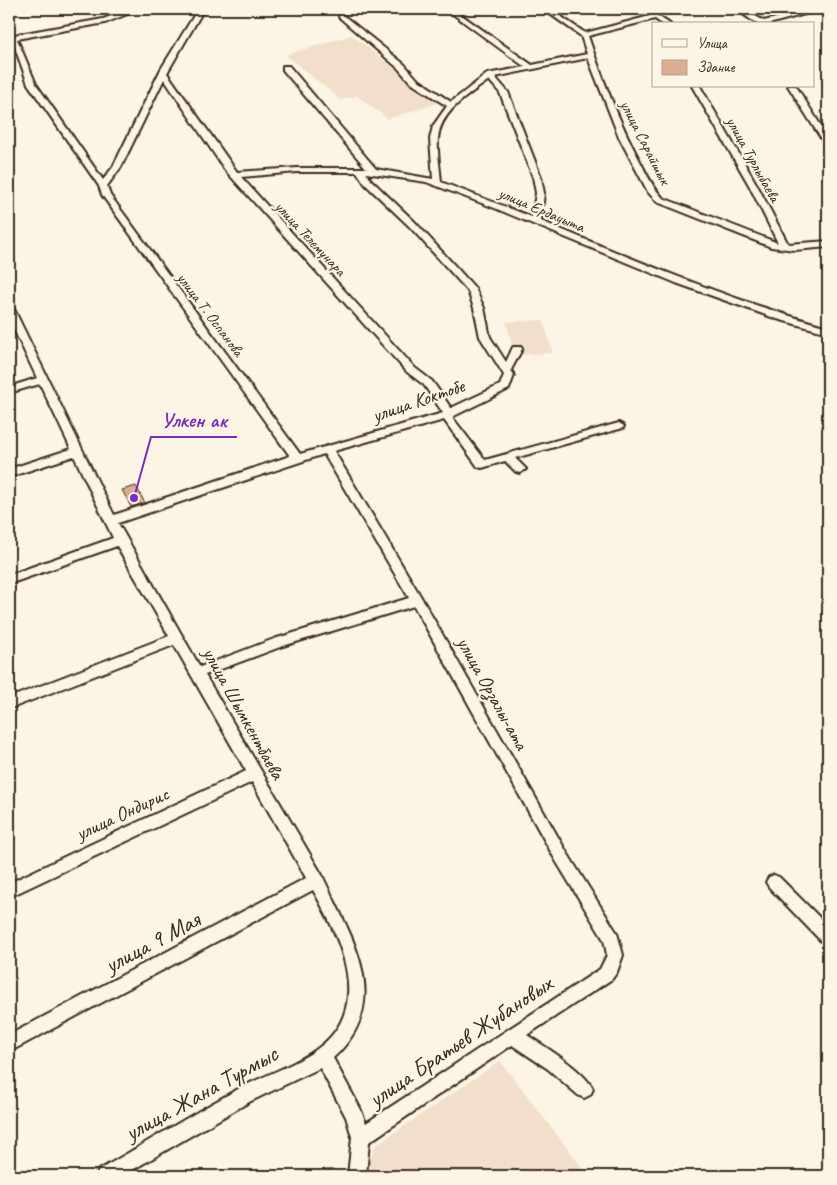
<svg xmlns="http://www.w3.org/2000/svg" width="837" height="1185" font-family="Caveat,sans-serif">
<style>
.built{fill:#f2dfcb}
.building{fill:#dcad8e;stroke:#3b2a1e}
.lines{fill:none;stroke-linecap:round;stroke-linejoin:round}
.street-casing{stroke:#3b2a1e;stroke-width:4}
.street{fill:#fcf5e5;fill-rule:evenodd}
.labels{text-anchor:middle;stroke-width:4.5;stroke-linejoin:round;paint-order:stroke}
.far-street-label{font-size:16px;fill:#3b2a1e;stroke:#fcf5e5}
.street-label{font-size:20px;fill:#3b2a1e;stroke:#fcf5e5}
.near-street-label{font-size:24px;fill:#3b2a1e;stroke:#fcf5e5}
.leader{fill:none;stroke:#7b2cbf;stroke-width:2}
.callout-dot{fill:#7b2cbf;stroke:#fcf5e5;stroke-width:2}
.callout-label{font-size:21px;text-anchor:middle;font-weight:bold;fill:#7b2cbf;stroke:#fcf5e5;stroke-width:4.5;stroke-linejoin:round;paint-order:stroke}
</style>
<rect width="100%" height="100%" fill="#fcf5e5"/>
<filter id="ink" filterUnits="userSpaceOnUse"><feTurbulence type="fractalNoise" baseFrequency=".02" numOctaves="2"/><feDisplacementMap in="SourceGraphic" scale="10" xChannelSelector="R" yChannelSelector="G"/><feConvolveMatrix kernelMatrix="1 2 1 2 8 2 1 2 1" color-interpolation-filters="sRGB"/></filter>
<g filter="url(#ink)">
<g class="built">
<polygon points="352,35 438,103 388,119 357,96 341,100 285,55"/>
<polygon points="543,320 553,353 515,355 506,322"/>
<polygon points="500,1061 589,1176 369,1176 366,1167 376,1145"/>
</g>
<polygon class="building" points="136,486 145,503 131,507 122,490"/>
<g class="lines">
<defs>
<g id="street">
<path d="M131 9H140L105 23 17 39 36 84 103 180 113 167 161 69 198 9H204L167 73 237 172 297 168H366L283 70V66H289L376 169 433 179 430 139 433 126 447 106 411 83 398 68 339 17V15H343L404 64 417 79 451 102 487 74 525 67 446 9H453L532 65 587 54 581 36 543 9H550L585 33 650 16 640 9H647L670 24H662L655 19 588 36C602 78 619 122 641 163 647 175 653 188 663 198L778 243 749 185 692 86H700L757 185 788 244 828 241V247L795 250 771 247 657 202 648 192 619 137 588 58 495 77 508 92 541 177 544 193 541 221C635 260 729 300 828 327V333L777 319 676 283 492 207 426 182 366 173 371 180 415 222 475 288 484 308 490 337 506 362 513 347H521L522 349 511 370 514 375 509 389 452 417 485 460 619 423 624 426 623 428 515 458 526 469 520 473 516 472 505 461 482 468 478 467 444 420 334 451 421 597 566 851 617 933 623 955 617 972 612 979 527 1035C544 1046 585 1071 593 1089L590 1095 584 1098 578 1095 548 1069 512 1045 369 1142 366 1176H348L352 1137 346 1117 320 1068 249 1102 122 1176H96L99 1170C146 1143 192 1114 240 1088 265 1075 294 1066 317 1049 374 1008 341 939 313 890L9 1052V1035L306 878 252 782 9 897V883L246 771 174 645 9 709V698L169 636 117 546 9 584V575L113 538 74 456 9 477V469L71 449 40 384 9 393V387L37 378 9 319V306L14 309 114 515 290 456 102 195 99 186 28 84 13 42 9 40V31L14 35 103 19ZM164 79 225 170 407 372 424 385 443 413 300 454 110 195 107 186 121 167ZM489 80 500 93 533 177 536 193 532 217 441 182C440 168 437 153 438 139 440 111 469 95 489 80ZM297 172H357L365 184 409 226 468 291 474 308 480 337 504 375 500 385 451 408 432 381 415 368 241 177ZM324 454 409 598 274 639 200 667 118 523ZM414 606 556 861 604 940 607 955 600 969 366 1123 360 1108 333 1058C396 1001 350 936 322 875L205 675 283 646Z"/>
<polygon points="736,9 743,9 764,21 813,9 823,9 769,24 757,24"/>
<polygon points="788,86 796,86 828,137 828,145 824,143"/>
<polygon points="774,875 779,877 828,926 828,944 822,942 769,887 766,882 769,877"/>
</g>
</defs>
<use href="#street" class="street-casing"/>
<use href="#street" class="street"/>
</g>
</g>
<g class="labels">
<g class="far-street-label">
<text transform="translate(646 142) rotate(63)" y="6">улица Сарайшык</text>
<text transform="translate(754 159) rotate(61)" y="6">улица Турлыбаева</text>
<text transform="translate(542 209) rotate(23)" y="6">улица Ердауыта</text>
<text transform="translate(311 238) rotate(47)" y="6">улица Телемунара</text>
<text transform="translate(211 314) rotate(53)" y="6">улица Т. Оспанова</text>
</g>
<g class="street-label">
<text transform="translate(418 400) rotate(-19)" y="7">улица Коктобе</text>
<text transform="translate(493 693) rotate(61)" y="7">улица Орзалы-ата</text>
<text transform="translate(244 713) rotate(61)" y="7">улица Шымкентбаева</text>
<text transform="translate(122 813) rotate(-25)" y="7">улица Ондирис</text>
</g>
<g class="near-street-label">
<text transform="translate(152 942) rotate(-28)" y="8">улица 9 Мая</text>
<text transform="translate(460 1041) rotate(-34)" y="8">улица Братьев Жубановых</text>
<text transform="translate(201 1093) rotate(-29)" y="8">улица Жана Турмыс</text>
</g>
</g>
<path class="leader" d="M134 498L151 437H237"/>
<circle class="callout-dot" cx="134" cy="498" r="5"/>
<g class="callout-label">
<text x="194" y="427">Улкен ак</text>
</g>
<rect width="837" height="1185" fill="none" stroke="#fcf5e5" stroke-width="30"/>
<rect x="15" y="15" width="807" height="1155" fill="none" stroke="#3b2a1e" stroke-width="2" filter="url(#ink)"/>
<rect x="652" y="22" width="162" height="65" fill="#fcf5e5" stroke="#afa495"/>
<rect x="662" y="39" width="25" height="8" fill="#fcf5e5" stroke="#afa495"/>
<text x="697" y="48" font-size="15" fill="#3b2a1e">Улица</text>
<rect x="662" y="60" width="25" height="15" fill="#dcad8e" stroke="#afa495"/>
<text x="697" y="72" font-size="15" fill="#3b2a1e">Здание</text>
</svg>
